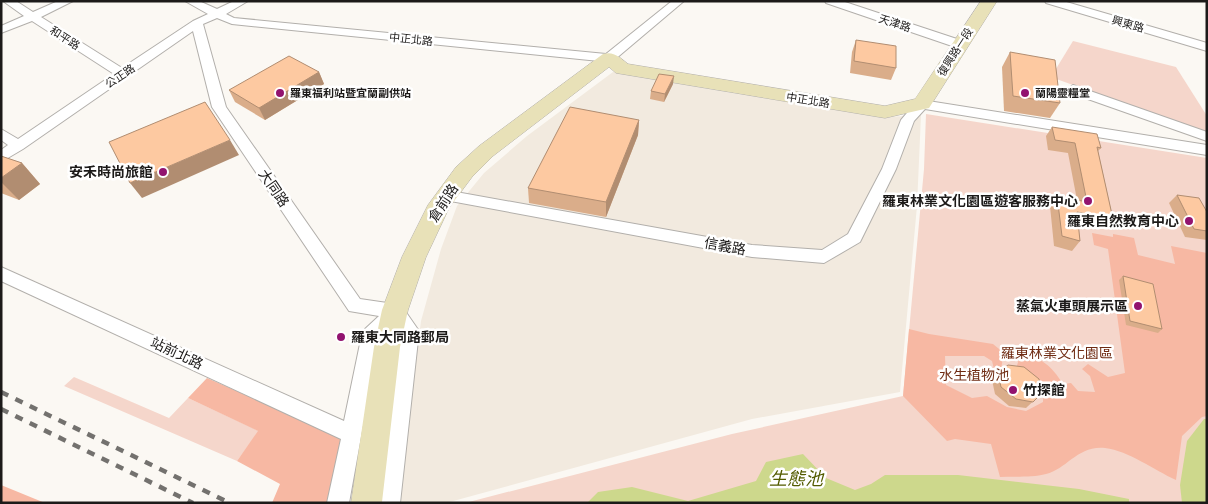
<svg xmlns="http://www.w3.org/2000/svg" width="1208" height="504" font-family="'DM Sans','Noto Sans TC',sans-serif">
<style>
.built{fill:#f2eadf}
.green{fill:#f5d6cb}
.forest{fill:#f7b8a3}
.water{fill:#cdd88c}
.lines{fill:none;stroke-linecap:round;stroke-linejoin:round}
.street-casing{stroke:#b2afab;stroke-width:2}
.secondary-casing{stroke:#b2afab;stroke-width:1}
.street{fill:#fff;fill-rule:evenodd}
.secondary{fill:#e8e1b8;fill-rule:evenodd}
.rail{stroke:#73716e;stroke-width:4.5;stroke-dasharray:8 8;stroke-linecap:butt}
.wall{fill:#daad8a}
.shaded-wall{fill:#b18d71}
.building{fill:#fdc9a1;stroke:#b18d71}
.poi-dot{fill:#92136f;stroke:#fff;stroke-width:2}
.labels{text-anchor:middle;stroke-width:5;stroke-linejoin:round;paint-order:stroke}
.far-street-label{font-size:11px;fill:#1c1a19;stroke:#fff}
.far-poi-label{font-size:11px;font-weight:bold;fill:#1c1a19;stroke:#fff;text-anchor:start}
.poi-label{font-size:14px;font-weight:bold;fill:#1c1a19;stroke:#fff;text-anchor:end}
.street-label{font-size:14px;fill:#1c1a19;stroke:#fff}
.park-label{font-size:14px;fill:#6f2b12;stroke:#fff}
.near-water-label{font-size:18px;font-style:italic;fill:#535b00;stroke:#fff}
</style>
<rect width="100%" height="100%" fill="#fbf8f3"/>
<polygon class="built" points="613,72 738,94 889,117 921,115 917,206 900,392 752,419 446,503 398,503 421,321 441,249 457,206 484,173 527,136"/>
<g class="green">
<polygon points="1073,41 1176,67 1207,116 1207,134 1051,77"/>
<polygon points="926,114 1207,158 1207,503 465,503 732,434 903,396 924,169"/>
<polygon points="74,377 169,418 188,398 259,431 237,461 64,386"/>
</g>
<g class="forest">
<path d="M1092 233 1113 237V234L1134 238 1138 255 1175 264 1171 246 1207 253V416L1202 417 1182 436 1176 480C1154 470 1129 451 1105 448 1078 445 1067 469 1046 474 1032 478 1014 476 1000 477L991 444 955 439 947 441 903 396 909 329 929 334 993 344 1004 353 1001 369 995 373 992 361 984 356H945L946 385 972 398 987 396 1007 407 1026 411 1043 402C1044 383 1031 377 1016 369L1021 352C1042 359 1051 365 1063 384L1071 383 1078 391 1095 392 1090 376 1082 369 1088 364 1108 377 1125 373 1108 249 1094 245Z"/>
<polygon points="207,378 342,437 333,503 272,503 280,484 237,461 258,431 188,398"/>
<polygon points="1,485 45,503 1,503"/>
</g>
<g class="water">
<polygon points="1204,419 1207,419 1207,503 1182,503 1180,485 1187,441"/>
<polygon points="803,454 826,478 855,490 871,484 885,475 958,475 1079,489 1129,499 1129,503 587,503 598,492 632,487 688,501 756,481 766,462"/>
</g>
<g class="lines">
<defs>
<g id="street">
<polygon points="3,1 16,1 33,12 58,1 73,1 41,17 122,68 193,21 208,14 185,1 199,1 217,9 234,1 248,1 226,14 234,18 606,54 672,1 684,1 613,61 609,62 232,24 217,18 203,24 226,107 360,299 401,305 419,331 400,503 378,503 401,332 394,323 379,337 349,503 327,503 341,439 1,281 1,267 344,421 362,334 365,329 379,316 349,311 212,107 193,31 23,149 1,162 1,150 8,145 1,140 1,129 18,139 114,74 32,21 1,33 1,26 24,16"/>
<polygon points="825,1 842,1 963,41 965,44 963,47 955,47 826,3"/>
<polygon points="1045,1 1063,1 1207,43 1207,51 1046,3"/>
<polygon points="1073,85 1207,132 1207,141 1068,92 1067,89"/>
<polygon points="922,100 1207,145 1207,155 925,109 914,121 896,169 860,242 824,263 752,257 445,200 440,199 437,195 440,191 445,190 752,245 822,250 848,234 882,169 901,120 917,101"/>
</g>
<path id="secondary" d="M981 1H997L929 108 885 118 622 74 616 73 609 67 493 156 472 177 449 208 426 257 408 310 400 347 382 502 351 503 374 347 382 310 402 257 428 205 456 167 479 146 603 54C614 51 619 57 628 64L885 106 915 99Z"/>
</defs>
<use href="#street" class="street-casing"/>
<use href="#secondary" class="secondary-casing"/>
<use href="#street" class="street"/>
<use href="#secondary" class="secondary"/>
<g class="rail">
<polyline points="1,392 230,503"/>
<polyline points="1,409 193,503"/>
</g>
</g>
<g class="wall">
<polygon points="856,40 896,68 891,80 850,73 852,52"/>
<polygon points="1010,52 1060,103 1050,118 1004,111 1002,67"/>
<polygon points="319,72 324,84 265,120 235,102 229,90"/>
<polygon points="673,84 664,102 650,99 651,91"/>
<polygon points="639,120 638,135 606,217 529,203 528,188"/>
<polygon points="1052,127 1101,148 1098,151 1113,219 1104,229 1078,224 1080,241 1072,251 1054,246 1050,206 1057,196 1077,200 1068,153 1048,150 1046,136"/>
<polygon points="1,156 22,163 40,184 19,200 1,193"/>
<polygon points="1177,195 1207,212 1207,240 1185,237 1169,203"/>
<polygon points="1123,276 1162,329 1158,333 1126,325 1119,280"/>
<polygon points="998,373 1042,393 1026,408 1009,406 995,394 992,380"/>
</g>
<g class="shaded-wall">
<polygon points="319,72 324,84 265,120 259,108"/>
<polygon points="674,76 673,84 664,102 665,94"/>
<polygon points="639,120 638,135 606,217 606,202"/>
<polygon points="230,140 239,155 142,198 130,183"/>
<polygon points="22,163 40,184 19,200 1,182 1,178"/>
</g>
<g class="building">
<polygon points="856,40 896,46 896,68 854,61"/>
<polygon points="1010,52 1055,60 1060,103 1013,96"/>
<polygon points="289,56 319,72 259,108 229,90"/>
<polygon points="659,74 674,76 665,94 651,91"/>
<polygon points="205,102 230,140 130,183 109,142"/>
<polygon points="570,107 639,120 606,202 528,188"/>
<polygon points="1052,127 1097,134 1101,148 1097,147 1113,219 1077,212 1080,241 1062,236 1057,196 1087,202 1075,143 1055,140"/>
<polygon points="1,156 22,163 1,178"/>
<polygon points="1177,195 1199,198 1207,212 1207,231 1194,229"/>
<polygon points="1123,276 1153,284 1162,329 1130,321"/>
<polygon points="1008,365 1024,367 1039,379 1042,393 1033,402 1016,399 1001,387 998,373"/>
</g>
<g class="poi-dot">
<circle cx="280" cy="93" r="5"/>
<circle cx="1025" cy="93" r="5"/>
<circle cx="163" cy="172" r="5"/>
<circle cx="1088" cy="201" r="5"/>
<circle cx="1189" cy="221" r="5"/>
<circle cx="1138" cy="306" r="5"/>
<circle cx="341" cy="337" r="5"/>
<circle cx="1013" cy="390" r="5"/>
</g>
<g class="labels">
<g class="far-street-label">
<text transform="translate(895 23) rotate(18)" y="4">天津路</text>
<text transform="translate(1128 24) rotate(16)" y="4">興東路</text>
<text transform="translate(65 38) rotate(33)" y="4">和平路</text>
<text transform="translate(411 39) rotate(6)" y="4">中正北路</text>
<text transform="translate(955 52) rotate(-57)" y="4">復興路一段</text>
<text transform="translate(120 76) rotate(-34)" y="4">公正路</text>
<text transform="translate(808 100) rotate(9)" y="4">中正北路</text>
</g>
<g class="far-poi-label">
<text x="290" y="97">羅東福利站暨宜蘭副供站</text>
<text x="1035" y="97">蘭陽靈糧堂</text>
</g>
<g class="poi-label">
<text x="153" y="177">安禾時尚旅館</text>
<text x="1078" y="206">羅東林業文化園區遊客服務中心</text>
<text x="1179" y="226">羅東自然教育中心</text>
<text x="1128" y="311">蒸氣火車頭展示區</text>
<text x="351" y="342" text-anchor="start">羅東大同路郵局</text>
<text x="1023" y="395" text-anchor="start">竹探館</text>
</g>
<g class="street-label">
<text transform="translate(274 188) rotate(56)" y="5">大同路</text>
<text transform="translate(443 203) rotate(-57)" y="5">倉前路</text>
<text transform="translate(725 246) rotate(10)" y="5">信義路</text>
<text transform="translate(177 353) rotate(25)" y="5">站前北路</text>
</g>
<g class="park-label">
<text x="1057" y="358">羅東林業文化園區</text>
<text x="974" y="380">水生植物池</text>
</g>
<g class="near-water-label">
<text x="796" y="485">生態池</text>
</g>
</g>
<rect width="1208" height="504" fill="none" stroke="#1c1a19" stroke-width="5"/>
</svg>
